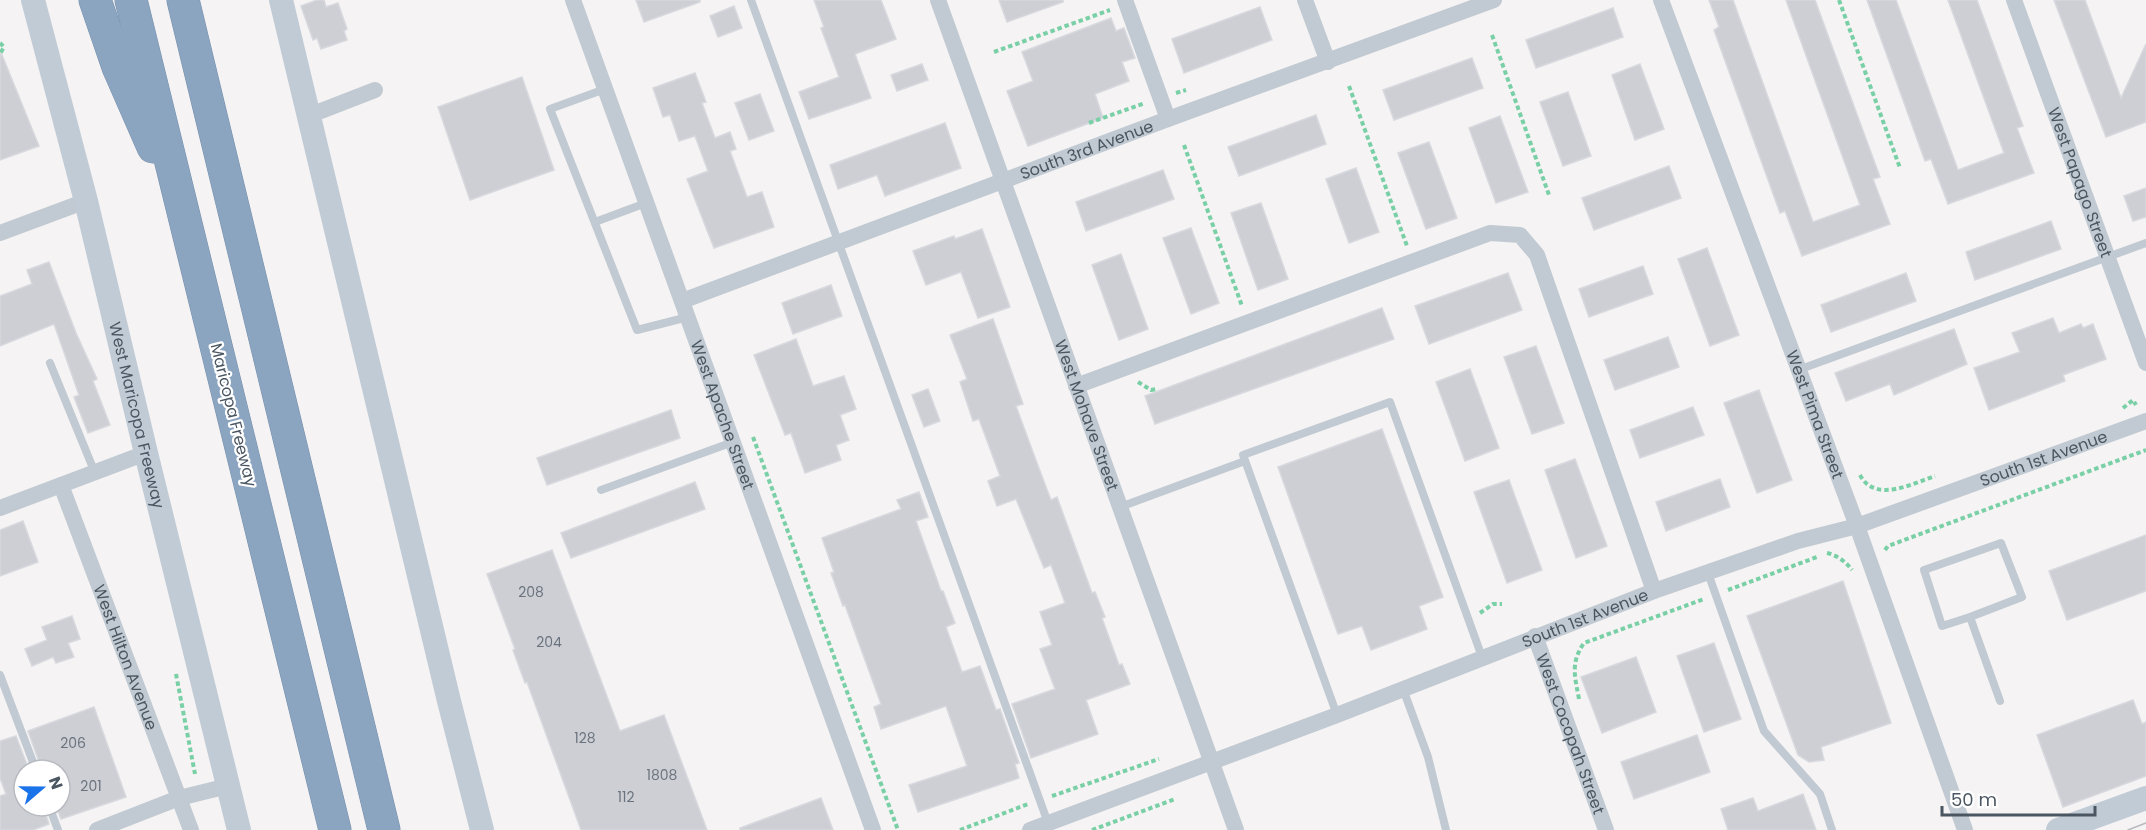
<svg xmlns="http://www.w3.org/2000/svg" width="2146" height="830" font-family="Poppins,sans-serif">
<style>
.building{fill:#cdcfd5;stroke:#d7d9de;stroke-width:1.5}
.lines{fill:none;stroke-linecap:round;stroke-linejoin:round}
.highway-casing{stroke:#7690ad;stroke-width:33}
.path{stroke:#7ad0a6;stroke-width:4;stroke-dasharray:4.5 3;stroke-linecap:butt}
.lane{stroke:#c1cad2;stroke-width:8}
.street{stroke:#c1cad2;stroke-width:16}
.secondary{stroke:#c1cbd6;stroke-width:24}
.highway{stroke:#8ba5c1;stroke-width:32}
.tram{stroke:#b5b8bd;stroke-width:1.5}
.labels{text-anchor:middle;stroke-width:4.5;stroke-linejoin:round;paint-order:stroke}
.number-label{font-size:14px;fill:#6b747e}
.street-label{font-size:16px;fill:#4a5661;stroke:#fff}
</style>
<rect width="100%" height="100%" fill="#f5f3f3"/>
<g class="building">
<polygon points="317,0 324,0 326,7 338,3 347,29 344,31 347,40 321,49 317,38 313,40 301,6"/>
<polygon points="636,0 700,0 700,2 644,22"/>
<polygon points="814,0 881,0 896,39 855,54 871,98 809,119 799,92 839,77 821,28 824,27"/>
<polygon points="999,0 1063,0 1063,2 1007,22"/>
<polygon points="1709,0 1733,0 1813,222 1860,205 1786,0 1815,0 1880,177 1873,179 1890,224 1802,256 1785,211 1780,213 1714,30 1719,27"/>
<polygon points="1867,0 1896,0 1958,170 2004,153 1948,0 1977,0 2023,126 2017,128 2034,173 1948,204 1931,159 1925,161"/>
<polygon points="2054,0 2085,0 2121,98 2146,44 2146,122 2106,137"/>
<polygon points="734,6 742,28 718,37 710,16"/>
<polygon points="1260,7 1272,40 1184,73 1172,39"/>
<polygon points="1613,8 1623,37 1536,68 1526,40"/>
<polygon points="1111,18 1116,31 1124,28 1135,58 1122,62 1129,81 1095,94 1103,118 1028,146 1007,91 1033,81 1022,52"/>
<polygon points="0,50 39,146 0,160"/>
<polygon points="1472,58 1483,88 1394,120 1383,90"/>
<polygon points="922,64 928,80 897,91 891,75"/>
<polygon points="1640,64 1664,129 1635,140 1612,75"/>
<polygon points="695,73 706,102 702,103 715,138 730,132 736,149 730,151 747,197 762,192 774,227 714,248 687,179 708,171 695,136 679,141 670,115 663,117 653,88"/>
<polygon points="522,77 554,170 470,200 438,107"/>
<polygon points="1568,92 1591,156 1563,166 1540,102"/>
<polygon points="760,94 774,131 749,140 735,103"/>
<polygon points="1316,115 1326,144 1239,176 1228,147"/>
<polygon points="1500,116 1528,192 1496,203 1469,128"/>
<polygon points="945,123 961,168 885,196 877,175 838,189 830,165"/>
<polygon points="1429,142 1457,218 1426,229 1398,153"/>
<polygon points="1669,166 1681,198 1594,230 1582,198"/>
<polygon points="1356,168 1379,232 1349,243 1326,179"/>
<polygon points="1163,170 1174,199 1086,231 1076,202"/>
<polygon points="2146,188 2146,217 2133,221 2124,196"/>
<polygon points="1261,203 1288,279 1258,290 1231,213"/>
<polygon points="2051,221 2061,249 1975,280 1966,252"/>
<polygon points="1191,228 1219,303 1191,314 1163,238"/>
<polygon points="982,229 1010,307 978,318 961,272 926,285 913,251 954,236 955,239"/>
<polygon points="1707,248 1739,335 1710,346 1678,259"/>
<polygon points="1121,254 1148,329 1119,340 1092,265"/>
<polygon points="49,262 76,333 97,379 93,381 110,425 88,433 74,397 79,395 54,324 0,346 0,296 32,284 27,270"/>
<polygon points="1643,266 1653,294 1589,317 1579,289"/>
<polygon points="1508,273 1522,310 1429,344 1415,306"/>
<polygon points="1906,273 1916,301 1831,332 1821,305"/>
<polygon points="831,285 842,316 793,334 782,303"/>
<polygon points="1382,308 1394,339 1155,424 1145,396"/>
<polygon points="2053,318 2059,333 2081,324 2083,328 2093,324 2106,359 2063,375 2065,381 1989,410 1974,368 2020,352 2012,333"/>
<polygon points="993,319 1023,404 1016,406 1037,463 1051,500 1057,497 1092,593 1095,592 1105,617 1102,618 1119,665 1122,664 1130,684 1086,700 1098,734 1031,758 1012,704 1055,689 1040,649 1052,645 1040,612 1065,603 1051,565 1044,568 1016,499 997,506 988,481 1000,476 979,419 973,421 960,382 967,379 950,335"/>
<polygon points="1954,329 1967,364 1894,395 1890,384 1846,401 1835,373"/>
<polygon points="1668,337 1679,367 1615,390 1604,360"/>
<polygon points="796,339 813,386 844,376 856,409 840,415 849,440 836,445 841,460 805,473 791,433 785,435 754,355"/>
<polygon points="1536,346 1564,423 1532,434 1504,357"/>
<polygon points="1470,369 1499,448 1465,461 1436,382"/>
<polygon points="928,389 940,421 924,427 912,395"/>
<polygon points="1759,390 1792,480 1757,493 1724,403"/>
<polygon points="1693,407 1704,435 1640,458 1630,430"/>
<polygon points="671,410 680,438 547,485 537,458"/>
<polygon points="1382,429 1443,597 1419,606 1427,629 1371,650 1362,626 1338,634 1278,467"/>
<polygon points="1575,459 1607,546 1576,558 1545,470"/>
<polygon points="1720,479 1730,507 1666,531 1656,502"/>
<polygon points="1509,480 1542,570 1507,583 1474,492"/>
<polygon points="695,482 705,509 571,558 561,533"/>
<polygon points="919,492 928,517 916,521 941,591 943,591 955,623 946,627 962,672 980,666 996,710 1000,709 1019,763 1015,764 1019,778 918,812 909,785 967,766 946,706 881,729 874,707 881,704 845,605 843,606 831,573 834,572 822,538 901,509 897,500"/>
<polygon points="23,521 38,562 0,576 0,530"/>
<polygon points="2146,535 2146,591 2067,620 2049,571"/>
<polygon points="552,550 620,731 664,715 707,830 581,830 527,682 525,683 513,650 515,649 487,574"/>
<polygon points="1843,581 1891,723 1821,747 1824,760 1809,762 1798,755 1747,616"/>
<polygon points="72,616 80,639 68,643 74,657 56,663 53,657 32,666 25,649 47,640 42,627"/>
<polygon points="1714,643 1741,719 1704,732 1677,656"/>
<polygon points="1636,657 1656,712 1602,733 1581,677"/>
<polygon points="2133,700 2142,724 2146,722 2146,776 2063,807 2037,735"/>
<polygon points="94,707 126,797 61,819 56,806 60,806 60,770 42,770 28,731"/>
<polygon points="1697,735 1710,772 1634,799 1621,762"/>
<polygon points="16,736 29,770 24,770 24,806 43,806 49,824 33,830 0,830 0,796 6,794 0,778 0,741"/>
<polygon points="1803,794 1816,830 1728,830 1721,809 1753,798 1758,811"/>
<polygon points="821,798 833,830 740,830 740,828"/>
</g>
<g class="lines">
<defs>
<g id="highway">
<polyline points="95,0 118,67 153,147"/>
<polyline points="131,0 335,830"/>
<polyline points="183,0 384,830"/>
</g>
</defs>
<use href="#highway" class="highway-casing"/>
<g class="path">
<polyline points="1839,0 1900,168"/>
<polyline points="1492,35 1549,195"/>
<polyline points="0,43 4,47 0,54"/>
<polyline points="994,52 1110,10"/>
<polyline points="1349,86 1407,246"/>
<polyline points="1176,93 1186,90"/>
<polyline points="1089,123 1145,103"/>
<polyline points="1184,145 1242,306"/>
<polyline points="1138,382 1151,390 1156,389"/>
<polyline points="2123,408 2133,400 2136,405"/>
<polyline points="753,437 898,830"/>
<path d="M1860 475C1875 504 1914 483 1935 476"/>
<polyline points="1885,550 1888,546 2146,450"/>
<path d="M1827 553C1837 555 1846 562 1852 570"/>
<polyline points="1728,590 1817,557"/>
<polyline points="1480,613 1493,604 1502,604"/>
<polyline points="176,674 195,774"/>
<path d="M1579 699C1575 677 1570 663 1584 643L1704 599"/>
<polyline points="1052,796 1159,759"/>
<polyline points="960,830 1028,804"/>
<polyline points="1092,830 1175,799"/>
</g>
<g class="lane">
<polyline points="751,0 1048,823"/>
<polyline points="605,89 550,109 637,330 688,317"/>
<polyline points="595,222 646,203"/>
<polyline points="50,363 95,473"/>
<polyline points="1798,370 2146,243"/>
<polyline points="601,490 733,442"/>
<polyline points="1120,507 1245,461"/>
<polyline points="1708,573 1764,731 1820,794 1832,830"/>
<polyline points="1970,617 1942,626 1924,570 2001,543 2022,597 1970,617 2000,701"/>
<polyline points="0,675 36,770"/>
<polyline points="1403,689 1428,757 1446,830"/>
<polyline points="1337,715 1243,455 1390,402 1482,657"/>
<polyline points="49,806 58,830"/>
</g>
<g class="street">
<path id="s1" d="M573 0 873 830"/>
<path id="s2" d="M938 0 1236 830"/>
<polyline points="1125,0 1168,119"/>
<polyline points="1305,0 1328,62"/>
<path id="s3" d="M1661 0 1857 526 1965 830"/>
<path id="s4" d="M2014 0 2146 363"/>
<polyline points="308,116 375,90"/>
<polyline points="0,233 86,201"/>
<path id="s5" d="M682 301 1168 119 1494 0"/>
<polyline points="1076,386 1490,233 1520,235 1537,255 1654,591"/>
<path id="s6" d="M61 485 191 830"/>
<polyline points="0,508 146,453"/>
<path id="s7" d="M1535 636 1606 830"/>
<polyline points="97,830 179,798 228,786"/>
<path id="s8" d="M1030 830 1337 715 1654 591 1798 541 1857 526 2146 421"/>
</g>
<g class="secondary">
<path id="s9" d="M33 0 86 201 146 453 239 830"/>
<polyline points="281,0 449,701 482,830"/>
<polyline points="2058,830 2146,798"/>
</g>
<use href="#highway" class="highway"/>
<polyline class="tram" points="2128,830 2146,823"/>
</g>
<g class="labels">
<g class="number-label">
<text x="531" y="597">208</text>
<text x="549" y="647">204</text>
<text x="585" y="743">128</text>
<text x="73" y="748">206</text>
<text x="662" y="780">1808</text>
<text x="91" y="791">201</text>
<text x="626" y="802">112</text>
</g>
<g class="street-label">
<text dy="6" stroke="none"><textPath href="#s5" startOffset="432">South 3rd Avenue</textPath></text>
<text dy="6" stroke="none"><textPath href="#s4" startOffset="194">West Papago Street</textPath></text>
<text dy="6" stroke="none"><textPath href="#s3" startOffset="442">West Pima Street</textPath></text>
<text dy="6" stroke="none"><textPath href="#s9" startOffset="428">West Maricopa Freeway</textPath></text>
<text transform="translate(234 415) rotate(76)" y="6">Maricopa Freeway</text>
<text dy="6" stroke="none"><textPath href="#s1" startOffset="441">West Apache Street</textPath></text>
<text dy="6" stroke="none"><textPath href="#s2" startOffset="441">West Mohave Street</textPath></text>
<text dy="6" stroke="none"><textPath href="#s8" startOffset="1080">South 1st Avenue</textPath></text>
<text dy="6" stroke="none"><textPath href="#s8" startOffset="594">South 1st Avenue</textPath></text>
<text dy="6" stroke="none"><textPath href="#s6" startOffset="184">West Hilton Avenue</textPath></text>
<text dy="6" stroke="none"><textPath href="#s7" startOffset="104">West Cocopah Street</textPath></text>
</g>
</g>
<g transform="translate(42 788) rotate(70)"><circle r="28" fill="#ffffff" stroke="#b7bbc0" stroke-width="1.5"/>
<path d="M0-4.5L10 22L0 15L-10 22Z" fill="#1a73e8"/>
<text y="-9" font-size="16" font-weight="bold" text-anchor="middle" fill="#4a5661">N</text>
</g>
<path d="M1942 806v9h153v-9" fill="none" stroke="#4a5661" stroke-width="3"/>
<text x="1951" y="806" font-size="18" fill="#4a5661" stroke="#ffffff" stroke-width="4.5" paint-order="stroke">50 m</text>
</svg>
